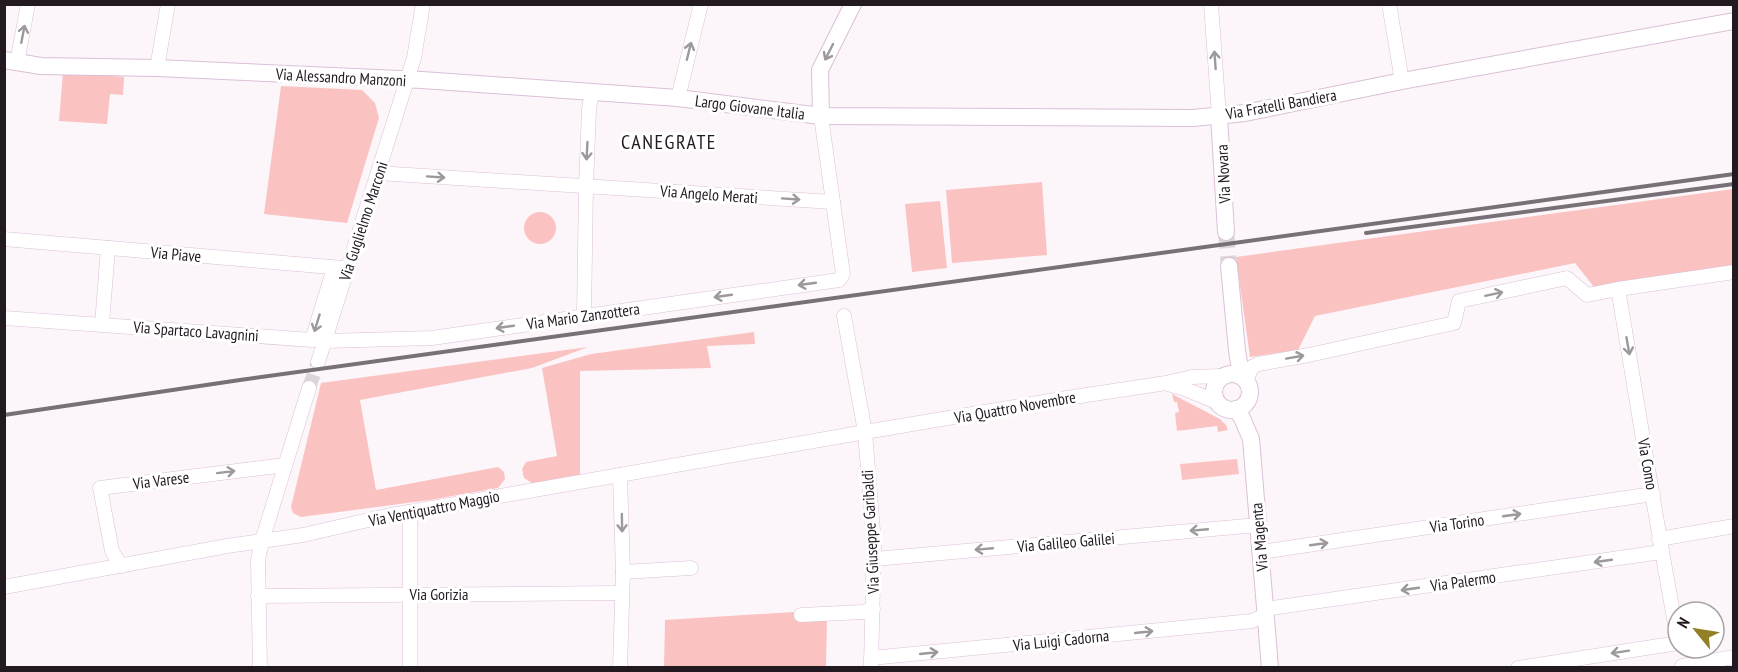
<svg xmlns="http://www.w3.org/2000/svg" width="1738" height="672" font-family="'PT Sans Narrow',sans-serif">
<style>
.green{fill:#fac3c1}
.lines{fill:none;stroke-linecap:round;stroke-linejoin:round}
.minor-tunnel{stroke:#dbd5da;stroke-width:14;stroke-dasharray:14 7;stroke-linecap:butt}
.tertiary-tunnel{stroke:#dbd5da;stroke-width:16;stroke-dasharray:16 8;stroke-linecap:butt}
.minor-casing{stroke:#dbbfd7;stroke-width:15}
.tertiary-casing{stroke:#dbbfd7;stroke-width:18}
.minor{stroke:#fff;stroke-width:14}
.tertiary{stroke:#fff;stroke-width:16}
.rail{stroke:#777076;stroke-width:4}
.oneway{stroke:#9c989b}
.labels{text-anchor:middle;stroke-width:6;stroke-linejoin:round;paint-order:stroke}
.street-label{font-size:16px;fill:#221921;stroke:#fff}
.quarter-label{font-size:20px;letter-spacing:1.5px;fill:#221921;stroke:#fff}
</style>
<rect width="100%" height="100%" fill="#fcf6fb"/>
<g class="green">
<polygon points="63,72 124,77 123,95 110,94 107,124 59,121"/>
<polygon points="281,86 362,90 375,103 379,118 347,223 264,214"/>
<polygon points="1042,182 1047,255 952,263 946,190"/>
<polygon points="1733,189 1733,267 1594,287 1575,263 1315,316 1298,350 1250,357 1236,257"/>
<polygon points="940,201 947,268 912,272 905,204"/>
<circle cx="540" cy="228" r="16"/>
<polygon points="754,332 755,344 707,346 711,368 580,371 580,478 532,483 524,478 522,469 526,462 557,456 542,368 591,354"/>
<polygon points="588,347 532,368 360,400 376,490 498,467 504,472 505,479 498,488 430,500 301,517 293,513 291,507 321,383"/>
<polygon points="1172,394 1220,419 1226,425 1228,430 1218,432 1217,426 1177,431 1175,413 1179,412 1177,402 1174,402"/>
<polygon points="1237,459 1239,474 1182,480 1180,464"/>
<polygon points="794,612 794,619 827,618 826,667 664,668 665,620"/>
</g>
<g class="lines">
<polyline class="minor-tunnel" points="309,388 318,362"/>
<polyline class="tertiary-tunnel" points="1226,232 1229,266"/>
<defs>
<g id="minor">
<polyline points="1211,4 1219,116"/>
<polyline points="1389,4 1402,81"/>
<polyline points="17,63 28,4"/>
<polyline points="157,68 168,4"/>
<polyline points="678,98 701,4"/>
<polyline points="378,173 833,202"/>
<polyline points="4,239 343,268"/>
<path d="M1618 289C1638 406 1656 523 1678 640"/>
<polyline points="584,316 586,187 589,109 592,92"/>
<polyline points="844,316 865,432 874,543 871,666"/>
<polyline points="4,318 312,340 334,268"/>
<polyline points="102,324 108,248"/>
<polyline points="325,341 432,338 839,280 843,274 821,116"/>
<polyline points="318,362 414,58 423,4"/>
<polyline points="1246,380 1252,367 1258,364 1309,355 1454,323 1459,301 1567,278 1587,295 1618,289 1734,272"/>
<polyline points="1168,384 1185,389 1217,402"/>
<polyline points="1659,539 1734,526"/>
<polyline points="1261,552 1653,494"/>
<polyline points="875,559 1258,525"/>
<polyline points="121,566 112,551 100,488 285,465"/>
<polyline points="623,572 691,568"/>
<polyline points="4,587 227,546 303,535 386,516 865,432 1067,398 1166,383 1192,377 1221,376"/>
<polyline points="258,596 621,593"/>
<polyline points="1265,609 1661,552"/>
<polyline points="801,615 863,612 873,609"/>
<polyline points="871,658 1252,621 1265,615"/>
<polyline points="1682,666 1734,657"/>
<polyline points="260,668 258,560 262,541 309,388"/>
<polyline points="410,668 410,512"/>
<polyline points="620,668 623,572 620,475"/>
<polyline points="1518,668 1678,643"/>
</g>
<g id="tertiary">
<polyline points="4,60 41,66 157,68 422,80 678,98 821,116 1193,118 1245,113 1402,81 1734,21"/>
<polyline points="821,116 820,70 853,4"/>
<polyline points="1219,116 1226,232"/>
<polyline points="1229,266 1237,350 1241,376"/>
<circle cx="1232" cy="392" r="18"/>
<polyline points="1236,409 1242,418 1251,439 1270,668"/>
</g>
</defs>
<use href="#minor" class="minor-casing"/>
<use href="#tertiary" class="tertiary-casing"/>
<use href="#minor" class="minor"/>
<use href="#tertiary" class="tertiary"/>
<g class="rail">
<polyline points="1366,233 1734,184"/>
<polyline points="4,415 240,380 1734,174"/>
</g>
</g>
<defs><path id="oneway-shaft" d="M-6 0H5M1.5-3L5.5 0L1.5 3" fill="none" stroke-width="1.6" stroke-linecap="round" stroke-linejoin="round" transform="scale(1.5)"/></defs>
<g class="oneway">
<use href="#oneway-shaft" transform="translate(23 34) rotate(-79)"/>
<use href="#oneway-shaft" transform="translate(689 51) rotate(-76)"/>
<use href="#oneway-shaft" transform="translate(829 52) rotate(117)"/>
<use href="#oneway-shaft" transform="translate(1215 60) rotate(-94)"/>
<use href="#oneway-shaft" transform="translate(587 151) rotate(93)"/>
<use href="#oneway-shaft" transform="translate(436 177) rotate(4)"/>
<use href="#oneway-shaft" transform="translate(791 199) rotate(4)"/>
<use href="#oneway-shaft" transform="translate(807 284) rotate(172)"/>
<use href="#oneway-shaft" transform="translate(1494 294) rotate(-12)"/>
<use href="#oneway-shaft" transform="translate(723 296) rotate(172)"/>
<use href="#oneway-shaft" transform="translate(317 323) rotate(107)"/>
<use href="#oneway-shaft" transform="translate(505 327) rotate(172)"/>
<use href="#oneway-shaft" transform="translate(1628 346) rotate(80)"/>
<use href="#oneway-shaft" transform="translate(1295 357) rotate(-10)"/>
<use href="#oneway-shaft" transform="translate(226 472) rotate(-7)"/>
<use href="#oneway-shaft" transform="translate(1512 515) rotate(-8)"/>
<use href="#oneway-shaft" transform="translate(622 523) rotate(89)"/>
<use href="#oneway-shaft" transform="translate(1199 530) rotate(175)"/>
<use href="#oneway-shaft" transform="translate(1319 544) rotate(-8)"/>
<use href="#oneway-shaft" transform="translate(984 549) rotate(175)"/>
<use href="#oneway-shaft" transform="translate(1603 561) rotate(172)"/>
<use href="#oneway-shaft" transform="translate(1410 589) rotate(172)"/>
<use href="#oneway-shaft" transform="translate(1144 632) rotate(-6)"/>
<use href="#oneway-shaft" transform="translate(1620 652) rotate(171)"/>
<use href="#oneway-shaft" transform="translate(929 653) rotate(-6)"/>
</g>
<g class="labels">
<g class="street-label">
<text transform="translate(341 77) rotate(3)" y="6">Via Alessandro Manzoni</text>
<text transform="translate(1281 104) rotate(-10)" y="6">Via Fratelli Bandiera</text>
<text transform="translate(750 107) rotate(7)" y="6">Largo Giovane Italia</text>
<text transform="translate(1223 174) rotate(-93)" y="6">Via Novara</text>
<text transform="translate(709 194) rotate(4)" y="6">Via Angelo Merati</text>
<text transform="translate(363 221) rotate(-72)" y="6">Via Guglielmo Marconi</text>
<text transform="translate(176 254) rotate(5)" y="6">Via Piave</text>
<text transform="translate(583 316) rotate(-8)" y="6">Via Mario Zanzottera</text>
<text transform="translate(196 331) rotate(4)" y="6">Via Spartaco Lavagnini</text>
<text transform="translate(1015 407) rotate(-10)" y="6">Via Quattro Novembre</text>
<text transform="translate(1648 464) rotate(80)" y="6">Via Como</text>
<text transform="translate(161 480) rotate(-7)" y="6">Via Varese</text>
<text transform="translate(434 508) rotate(-11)" y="6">Via Ventiquattro Maggio</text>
<text transform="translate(1457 523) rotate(-8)" y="6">Via Torino</text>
<text transform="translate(870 532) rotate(-93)" y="6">Via Giuseppe Garibaldi</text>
<text transform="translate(1259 537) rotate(-95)" y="6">Via Magenta</text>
<text transform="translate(1066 542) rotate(-5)" y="6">Via Galileo Galilei</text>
<text transform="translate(1463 581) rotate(-8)" y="6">Via Palermo</text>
<text x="439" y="600">Via Gorizia</text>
<text transform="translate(1061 640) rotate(-6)" y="6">Via Luigi Cadorna</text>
</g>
<g class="quarter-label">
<text x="669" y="149">CANEGRATE</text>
</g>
</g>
<rect width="1738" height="672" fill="none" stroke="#221921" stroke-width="12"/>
<g transform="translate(1696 630) rotate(300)"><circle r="28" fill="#ffffff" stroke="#a7a3a6" stroke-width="1.5"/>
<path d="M0-4.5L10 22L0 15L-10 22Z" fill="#928027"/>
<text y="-9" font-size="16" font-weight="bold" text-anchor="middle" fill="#221921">N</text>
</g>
</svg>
